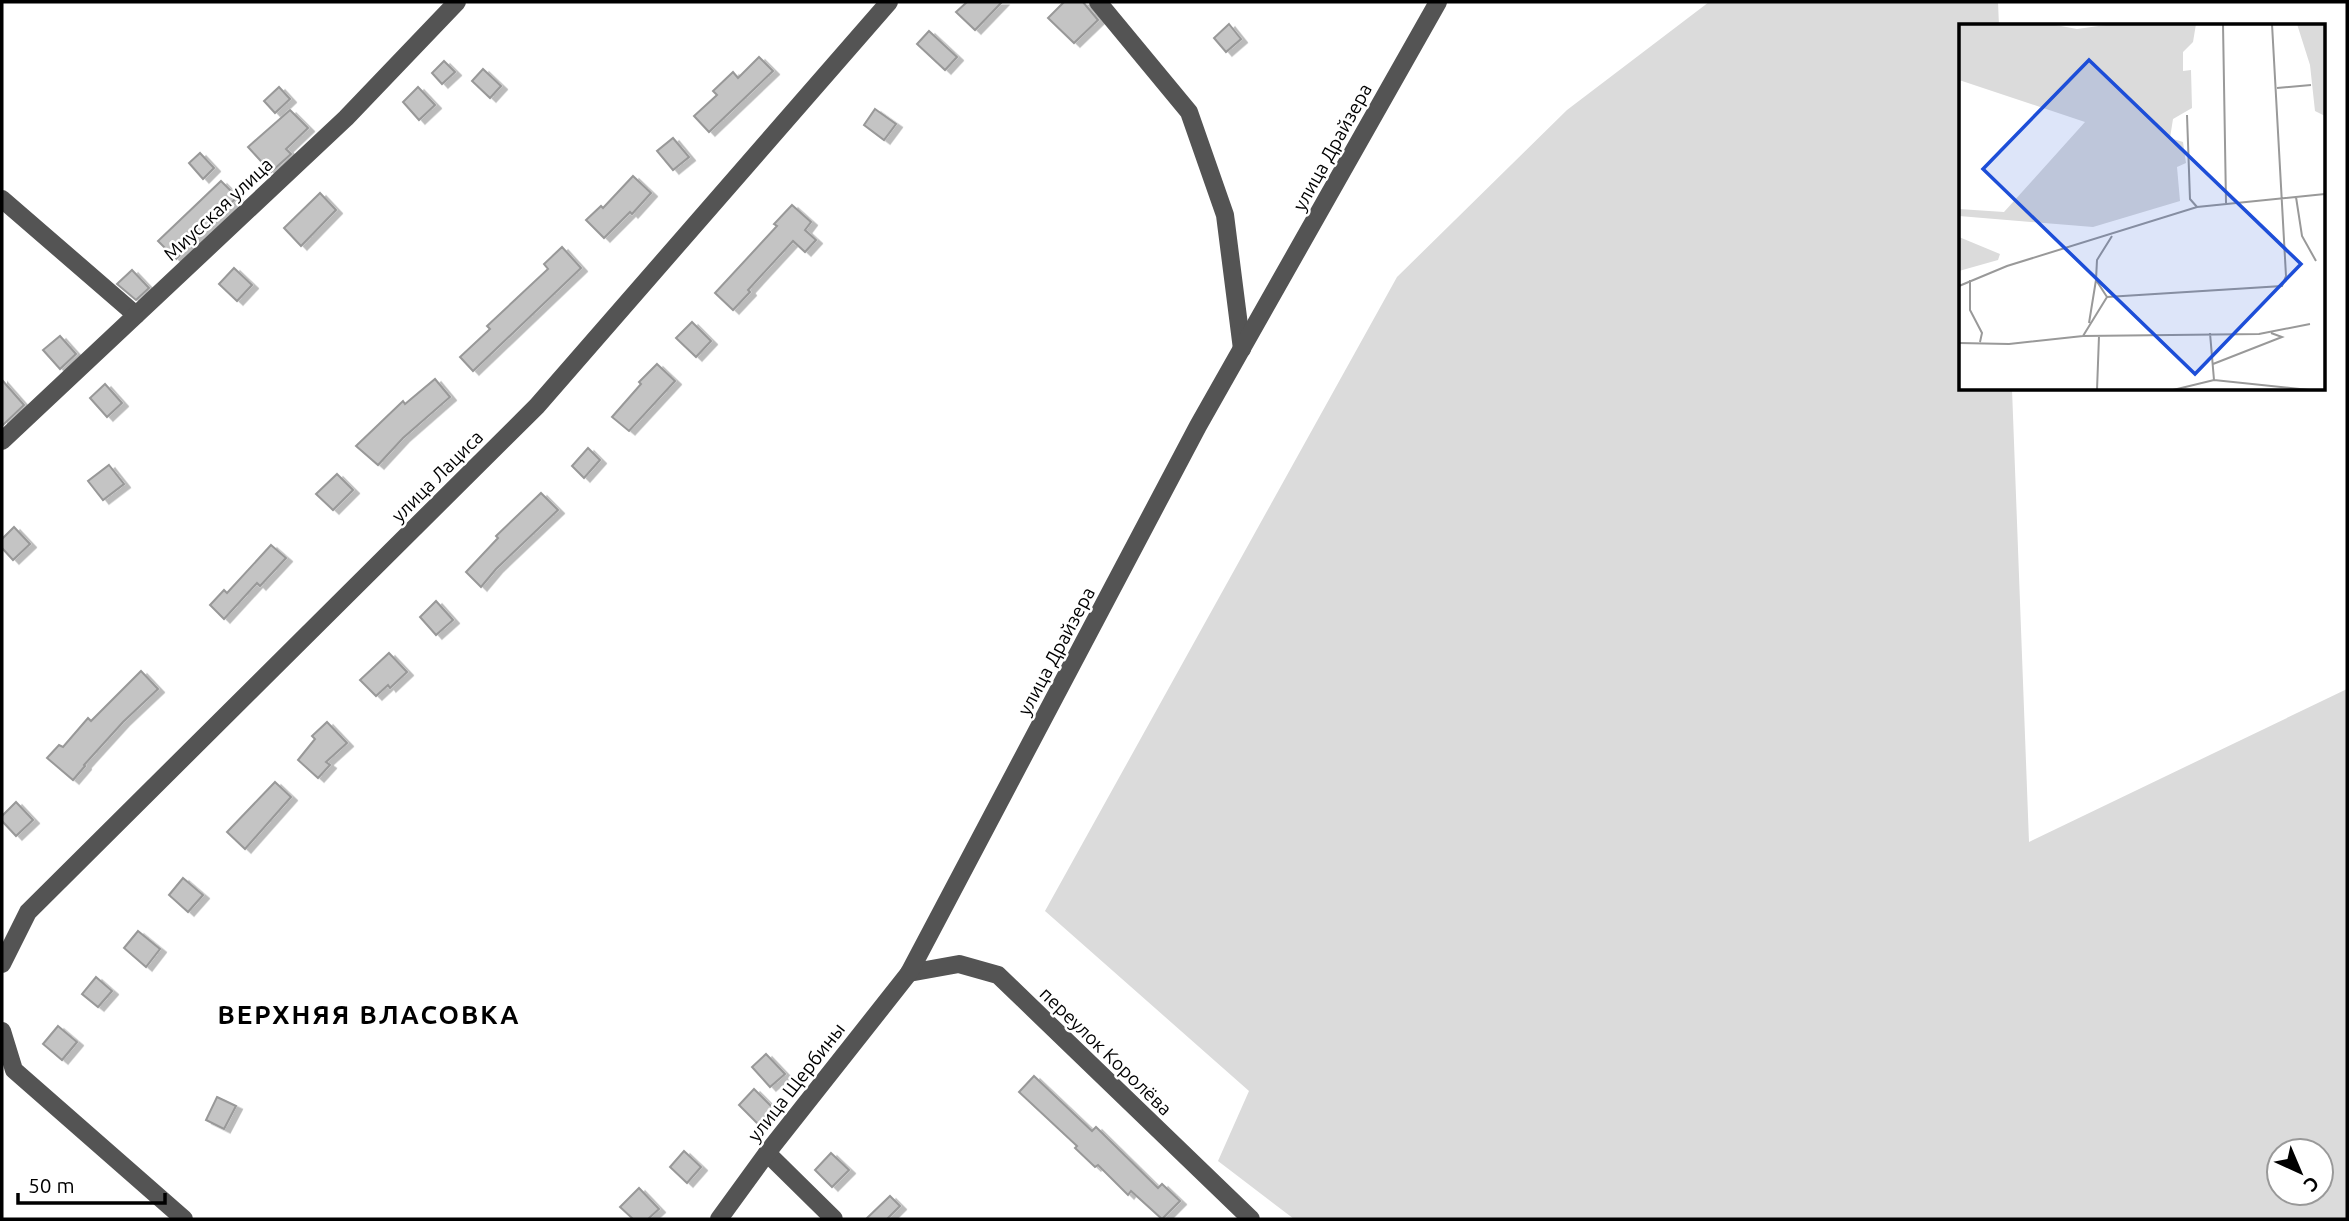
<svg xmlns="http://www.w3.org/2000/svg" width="2349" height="1221" font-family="Ubuntu,sans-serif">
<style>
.green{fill:#dbdbdb;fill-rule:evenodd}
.building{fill:#c4c4c4;stroke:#989898;stroke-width:2;filter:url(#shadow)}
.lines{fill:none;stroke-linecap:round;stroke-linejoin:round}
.minor{stroke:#545454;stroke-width:18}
.labels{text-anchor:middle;stroke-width:5;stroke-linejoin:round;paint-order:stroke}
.street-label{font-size:19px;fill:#000;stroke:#fff}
.district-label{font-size:26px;font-weight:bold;letter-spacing:2px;fill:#000;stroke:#fff}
.inset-road{fill:none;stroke:#999;stroke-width:2}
.view{fill:#1d4ed8;fill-opacity:0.15;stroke:#1d4ed8;stroke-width:3.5}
.inset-edge{fill:none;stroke:#000;stroke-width:3.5}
</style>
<defs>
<filter id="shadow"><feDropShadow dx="6" dy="3.5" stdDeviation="0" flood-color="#0004"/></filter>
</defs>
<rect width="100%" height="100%" fill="#fff"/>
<path class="green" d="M1709 2H1998L1999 26H1960V388L2012 389 2029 842 2347 689V1219H1294L1218 1161 1249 1091 1045 911 1397 277 1567 110ZM2279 1151H2321V1193H2279Z"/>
<g class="building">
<polygon points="967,2 1002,2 975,30 956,12"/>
<polygon points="1064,2 1083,2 1098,20 1074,43 1048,18"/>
<polygon points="1229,24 1241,39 1226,52 1214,38"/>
<polygon points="929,31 957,57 945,70 917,44"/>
<polygon points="759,57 773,71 709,132 694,116 717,95 713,91 733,72 738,78"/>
<polygon points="444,61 455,72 442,84 432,73"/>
<polygon points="483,69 501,86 490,98 472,81"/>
<polygon points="279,87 290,99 275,113 264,101"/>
<polygon points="418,87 435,105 419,120 403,102"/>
<polygon points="875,109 896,124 884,140 864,125"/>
<polygon points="290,110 308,128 286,149 291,154 271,172 248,147"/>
<polygon points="673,138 689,157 673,170 657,151"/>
<polygon points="200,153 214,168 203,179 189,163"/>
<polygon points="633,176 651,193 632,214 630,212 604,238 586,220 601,206 603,208"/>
<polygon points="221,181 237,197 176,259 158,241"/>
<polygon points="320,193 336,210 301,246 284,228"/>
<polygon points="792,205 811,222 805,230 816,240 805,252 793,241 748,290 750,292 733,310 715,293 777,226 774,224"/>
<polygon points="562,247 581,268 473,371 460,357 490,329 487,326 548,269 544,264"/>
<polygon points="234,268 252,285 237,301 219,284"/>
<polygon points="132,270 149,288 136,300 117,284"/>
<polygon points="692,322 711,341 696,357 676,338"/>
<polygon points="60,336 76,354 60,369 43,350"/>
<polygon points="657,364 675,381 629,431 612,417 641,384 639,382"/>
<polygon points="435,379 450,397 403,438 378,465 356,446 403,401 405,404"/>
<polygon points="2,380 24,405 2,426"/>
<polygon points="105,384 122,403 107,417 90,398"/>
<polygon points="588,448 600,460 584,478 572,466"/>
<polygon points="109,465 124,484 103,500 88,481"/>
<polygon points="337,474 353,490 333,510 316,494"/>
<polygon points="541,493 558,510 496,569 481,587 466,572 498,538 496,536"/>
<polygon points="14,527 30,544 13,560 2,548 2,539"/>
<polygon points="271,545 286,558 260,586 257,583 224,619 210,605 224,590 227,593"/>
<polygon points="436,601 453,620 436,635 420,617"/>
<polygon points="389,653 407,672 390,688 388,685 376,696 360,680"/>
<polygon points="141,671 158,689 123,722 84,765 85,766 73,780 47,758 59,745 63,747 88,718 91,721"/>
<polygon points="327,722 347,743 326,762 330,765 318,778 298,760 315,739 312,736"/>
<polygon points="275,782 291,797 245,849 227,832"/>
<polygon points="16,802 33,820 16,836 2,821 2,816"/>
<polygon points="183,878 203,895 188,912 169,895"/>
<polygon points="138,931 160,949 146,967 124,948"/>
<polygon points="96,977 112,991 98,1007 82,994"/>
<polygon points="58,1026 77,1042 62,1060 43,1044"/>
<polygon points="766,1054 785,1074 770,1087 752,1067"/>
<polygon points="1034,1076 1092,1131 1096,1127 1158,1188 1162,1184 1180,1201 1162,1219 1131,1191 1128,1195 1098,1165 1095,1167 1075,1148 1077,1146 1019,1092"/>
<polygon points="754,1089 773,1108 758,1124 739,1105"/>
<polygon points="217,1097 236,1106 224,1129 206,1120"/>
<polygon points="684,1151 701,1167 687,1183 670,1167"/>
<polygon points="831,1153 849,1170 832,1187 815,1170"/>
<polygon points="639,1188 659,1209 648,1219 633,1219 620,1207"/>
<polygon points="890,1196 900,1206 887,1219 866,1219"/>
</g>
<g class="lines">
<g class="minor">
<polyline points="1098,2 1189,112 1225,215 1242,349"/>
<polyline points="2,199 136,315"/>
<polyline points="2,441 346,118 457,2"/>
<polyline points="2,964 28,912 537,406 889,2"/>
<polyline points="909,973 959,964 998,975 1251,1219"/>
<polyline points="2,1031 14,1070 184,1219"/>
<polyline points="767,1153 834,1219"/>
<polyline points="719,1219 767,1153 909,973 1198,426 1438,2"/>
</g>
</g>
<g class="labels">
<g class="street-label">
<text transform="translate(1332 147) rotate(-61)" y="7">улица Драйзера</text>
<text transform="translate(218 209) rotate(-43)" y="7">Миусская улица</text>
<text transform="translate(437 476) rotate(-45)" y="7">улица Лациса</text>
<text transform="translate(1056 651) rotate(-62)" y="7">улица Драйзера</text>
<text transform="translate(1106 1051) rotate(44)" y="7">переулок Королёва</text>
<text transform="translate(796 1082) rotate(-52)" y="7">улица Щербины</text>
</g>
<g class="district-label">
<text x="369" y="1024">ВЕРХНЯЯ ВЛАСОВКА</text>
</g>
</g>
<g transform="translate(1959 24)">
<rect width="366" height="366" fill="#fff"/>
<path d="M0 0H91L118 5 154 0H237L234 18 224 28V47L232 46 233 84 214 95 211 114 224 118 227 139 218 143 221 177 134 203 0 192V185L45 188 126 98 0 56ZM338 0H366V92L356 87 351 41ZM0 213 41 230 39 236 0 247Z" fill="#dbdbdb"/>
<path class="inset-road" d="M264 0 267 179M318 64 352 61M228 91 231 175 238 183M337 173 343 212 357 237M11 256V286L23 309 21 318M0 262 48 242 238 183 366 170M148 273 323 262 327 252 313 0M130 299 137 256M251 309 255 356M124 312 148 273 137 256 138 236 153 212M0 319 50 320 124 312 300 310 351 300M254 340 323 313 312 309M138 366 140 312M214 366 255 356 350 366"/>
<path class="view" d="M130 36 342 240 236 350 24 145Z"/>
<rect width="366" height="366" class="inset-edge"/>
</g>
<rect width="2349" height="1221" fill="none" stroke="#000000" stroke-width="7"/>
<g transform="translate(2300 1172) rotate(136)"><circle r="33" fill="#ffffff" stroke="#999999" stroke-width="2"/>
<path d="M0-5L12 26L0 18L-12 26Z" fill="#000000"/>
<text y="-10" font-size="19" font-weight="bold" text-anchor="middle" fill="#000000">С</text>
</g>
<path d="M18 1193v10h147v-10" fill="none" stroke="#000000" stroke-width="3.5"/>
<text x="28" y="1193" font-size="21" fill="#000000" stroke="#ffffff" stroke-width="5" paint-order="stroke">50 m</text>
</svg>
